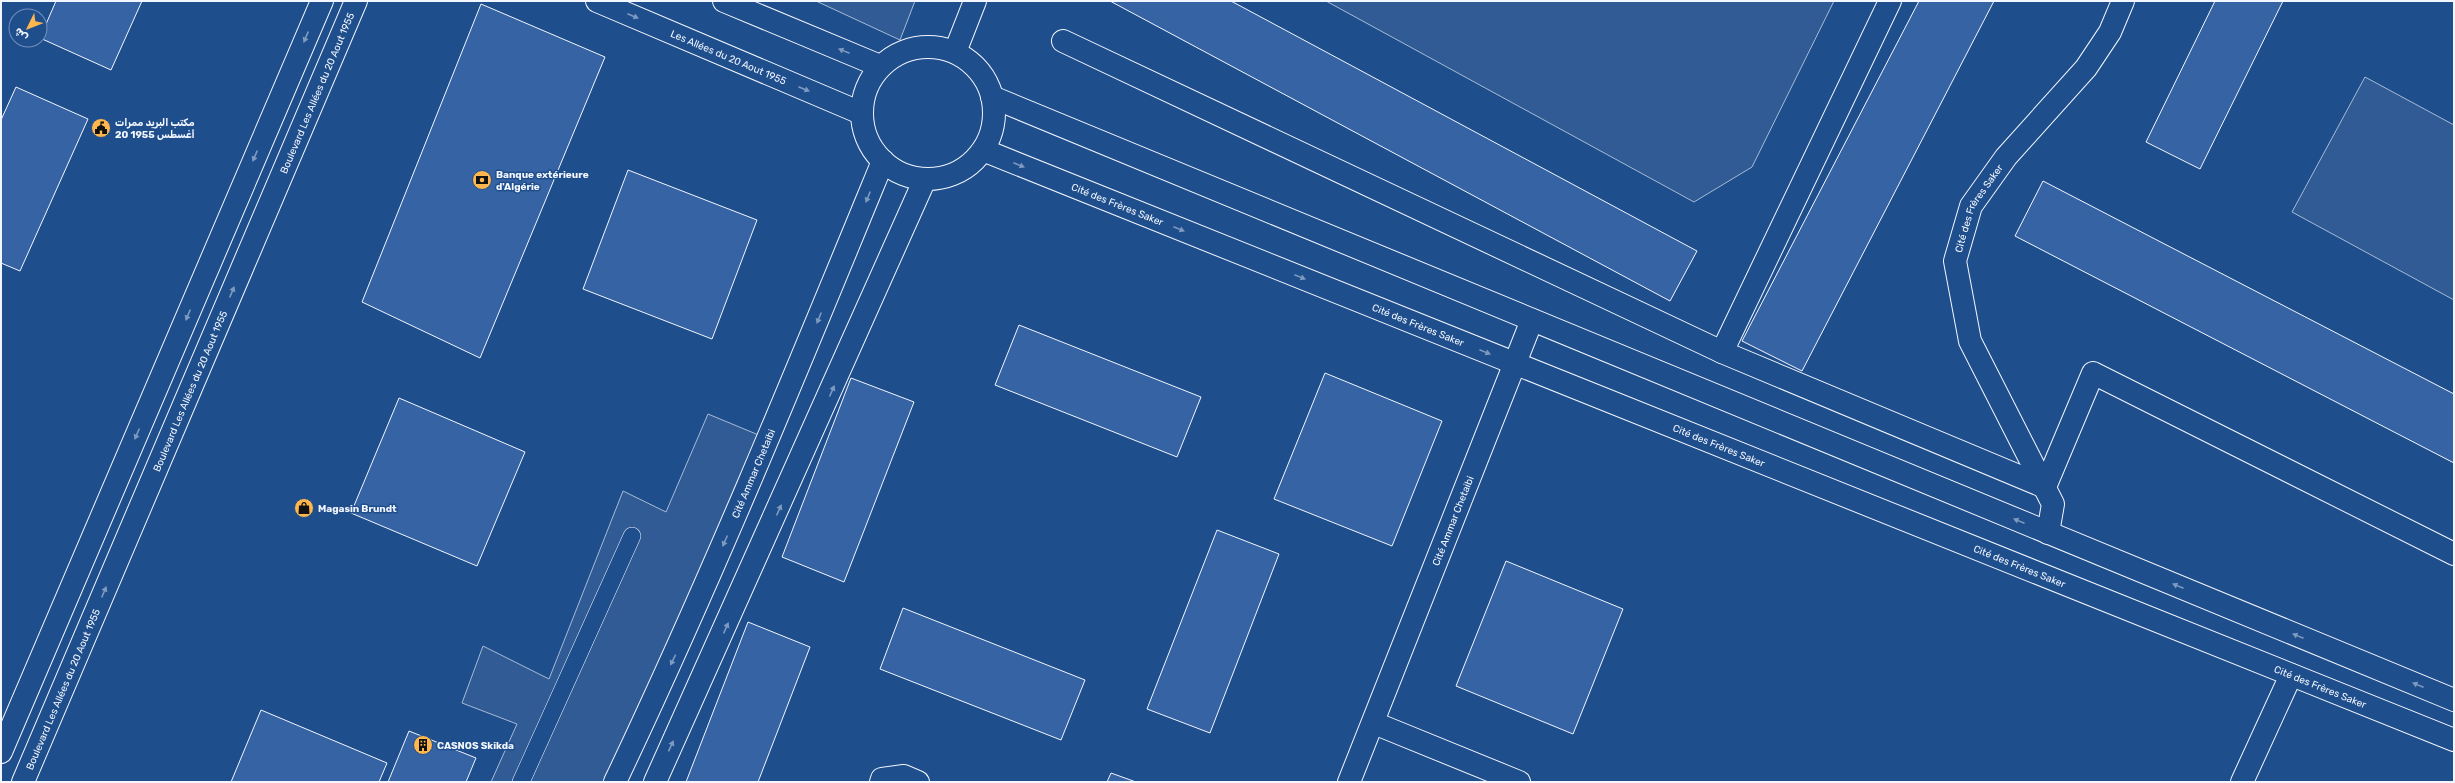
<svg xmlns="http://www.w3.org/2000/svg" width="2455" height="783" font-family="Rubik,Cairo,sans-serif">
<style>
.built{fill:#305b95;stroke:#a8bbd7}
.building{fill:#3563a3;stroke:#f2f6ff}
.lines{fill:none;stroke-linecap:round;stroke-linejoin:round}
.lane-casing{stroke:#f2f6ff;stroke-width:18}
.street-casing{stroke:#f2f6ff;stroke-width:24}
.secondary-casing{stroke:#f2f6ff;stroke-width:24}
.primary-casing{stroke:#f2f6ff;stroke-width:24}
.lane{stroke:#1f4e8c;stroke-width:17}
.street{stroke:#1f4e8c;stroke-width:22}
.secondary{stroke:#1f4e8c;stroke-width:22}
.primary{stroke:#1f4e8c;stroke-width:22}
.oneway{fill:#7e9ac0}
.labels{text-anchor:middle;stroke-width:3;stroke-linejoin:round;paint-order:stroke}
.street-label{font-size:10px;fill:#f2f6ff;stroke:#1f4e8c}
.poi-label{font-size:10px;font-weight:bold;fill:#f2f6ff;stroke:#1f4e8c;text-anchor:start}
</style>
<rect width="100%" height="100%" fill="#1f4e8c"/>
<g class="built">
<polygon points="816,1 915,1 900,40"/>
<polygon points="1326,1 1834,1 1752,167 1694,202"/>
<polygon points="2365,77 2454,125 2454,300 2292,212"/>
<polygon points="708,414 761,436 605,782 491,782 517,724 462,703 483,646 549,679 623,491 666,512"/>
</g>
<g class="building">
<polygon points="56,1 142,1 111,70 40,38"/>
<polygon points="1110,1 1231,1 1697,251 1670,301"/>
<polygon points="1919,1 1994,1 1802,371 1742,341"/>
<polygon points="2215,1 2283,1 2200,169 2146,142"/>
<polygon points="481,4 605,57 480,358 362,302"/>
<polygon points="16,87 88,119 20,271 1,263 1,120"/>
<polygon points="628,170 757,220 712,339 583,289"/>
<polygon points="2043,181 2454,394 2454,463 2015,236"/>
<polygon points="1019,325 1201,397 1177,457 995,385"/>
<polygon points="1325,373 1442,421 1392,546 1274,499"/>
<polygon points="851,378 914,402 844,582 782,557"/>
<polygon points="399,398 525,452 477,566 351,513"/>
<polygon points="1217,530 1279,554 1210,733 1147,709"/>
<polygon points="1506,561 1623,609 1573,734 1456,686"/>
<polygon points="903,608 1085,680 1061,740 880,669"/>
<polygon points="748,622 810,647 758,782 686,782"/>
<polygon points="261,710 387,763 379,782 231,782"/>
<polygon points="409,731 476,758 466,782 388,782"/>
<polygon points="1111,773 1136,782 1107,782"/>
</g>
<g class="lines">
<defs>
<polyline id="lane" points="521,782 632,536"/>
<g id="street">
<polyline points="1890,1 1722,352 2045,487 2093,373 2454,554"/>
<polyline points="1063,41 1722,352"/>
<polyline points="955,52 975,1"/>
<path id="s1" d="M2048 533 2053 504 1970 341 1955 261 1971 206 2006 157 2086 68 2110 32 2123 1"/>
<polyline points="1374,723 1519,782"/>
<polyline points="881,782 882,779 904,776 918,782"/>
<path id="s2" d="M1349 782 1532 320"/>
<polyline points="2242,782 2291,675"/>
</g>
<g id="secondary">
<path id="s3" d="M597 1 861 113"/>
<polyline points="724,1 880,66"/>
<circle cx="928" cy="113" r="66"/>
<polyline points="992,97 2454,700"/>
<path id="s4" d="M983 150 2454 740"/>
<path id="s5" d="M615 782C712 578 797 370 883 161"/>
<polyline points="655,782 925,179"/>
</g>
<g id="primary">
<polyline points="1,752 322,1"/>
<path id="s6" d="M23 782 356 1"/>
</g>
</defs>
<use href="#lane" class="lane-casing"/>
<use href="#street" class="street-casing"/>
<use href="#secondary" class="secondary-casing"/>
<use href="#primary" class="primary-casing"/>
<use href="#lane" class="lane"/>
<use href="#street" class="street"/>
<use href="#secondary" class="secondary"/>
<use href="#primary" class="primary"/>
</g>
<defs><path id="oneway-solid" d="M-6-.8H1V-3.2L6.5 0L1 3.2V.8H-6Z"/></defs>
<g class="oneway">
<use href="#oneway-solid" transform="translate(633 16) rotate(23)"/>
<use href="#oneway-solid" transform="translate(306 37) rotate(113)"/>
<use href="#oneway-solid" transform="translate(844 51) rotate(-158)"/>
<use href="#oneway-solid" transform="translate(804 89) rotate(23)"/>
<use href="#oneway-solid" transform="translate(255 156) rotate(113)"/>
<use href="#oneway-solid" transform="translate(1019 165) rotate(22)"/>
<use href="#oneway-solid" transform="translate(868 197) rotate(112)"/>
<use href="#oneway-solid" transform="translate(1179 229) rotate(22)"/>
<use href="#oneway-solid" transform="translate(1300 277) rotate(22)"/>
<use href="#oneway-solid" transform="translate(232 292) rotate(-67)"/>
<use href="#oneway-solid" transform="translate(188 315) rotate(113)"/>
<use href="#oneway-solid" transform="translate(819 318) rotate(112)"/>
<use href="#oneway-solid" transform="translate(1485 352) rotate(22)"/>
<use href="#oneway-solid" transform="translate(832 391) rotate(-66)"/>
<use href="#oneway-solid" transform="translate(137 434) rotate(113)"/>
<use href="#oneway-solid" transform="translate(779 510) rotate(-66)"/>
<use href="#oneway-solid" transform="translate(2019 521) rotate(-158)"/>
<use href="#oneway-solid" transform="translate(725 541) rotate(114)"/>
<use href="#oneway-solid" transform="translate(2178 586) rotate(-158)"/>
<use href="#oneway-solid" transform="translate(104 592) rotate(-67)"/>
<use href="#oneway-solid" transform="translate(726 628) rotate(-66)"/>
<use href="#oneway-solid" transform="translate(2298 636) rotate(-158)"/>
<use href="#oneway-solid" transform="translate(673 660) rotate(116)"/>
<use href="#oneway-solid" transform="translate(2418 685) rotate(-158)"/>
<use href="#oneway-solid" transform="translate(671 746) rotate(-65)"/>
</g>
<defs>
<symbol id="civic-disc" viewBox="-11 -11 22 22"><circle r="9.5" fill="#ffb74d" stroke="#1f4e8c"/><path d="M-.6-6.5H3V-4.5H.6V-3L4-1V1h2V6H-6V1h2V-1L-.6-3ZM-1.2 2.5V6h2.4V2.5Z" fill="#111"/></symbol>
<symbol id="bank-disc" viewBox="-11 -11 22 22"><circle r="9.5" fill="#ffb74d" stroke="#1f4e8c"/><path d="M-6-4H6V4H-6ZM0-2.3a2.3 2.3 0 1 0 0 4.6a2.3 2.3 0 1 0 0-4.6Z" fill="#111"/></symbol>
<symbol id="shop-disc" viewBox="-11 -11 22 22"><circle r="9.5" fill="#ffb74d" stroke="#1f4e8c"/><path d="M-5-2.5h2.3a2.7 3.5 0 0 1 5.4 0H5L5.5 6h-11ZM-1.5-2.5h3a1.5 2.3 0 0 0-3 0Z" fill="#111"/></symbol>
<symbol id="building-disc" viewBox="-11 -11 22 22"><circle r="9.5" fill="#ffb74d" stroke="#1f4e8c"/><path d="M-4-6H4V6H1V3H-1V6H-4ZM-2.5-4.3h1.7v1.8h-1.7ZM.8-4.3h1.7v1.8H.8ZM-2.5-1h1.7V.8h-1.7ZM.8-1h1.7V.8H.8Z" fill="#111"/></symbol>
</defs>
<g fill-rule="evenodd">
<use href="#civic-disc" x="90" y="117" width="22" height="22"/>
<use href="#bank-disc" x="471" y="169" width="22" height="22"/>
<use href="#shop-disc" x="293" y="497" width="22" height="22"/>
<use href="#building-disc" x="412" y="734" width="22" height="22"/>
</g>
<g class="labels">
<g class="street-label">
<text dy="4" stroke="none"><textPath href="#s3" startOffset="143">Les Allées du 20 Aout 1955</textPath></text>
<text dy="4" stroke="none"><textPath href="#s6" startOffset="749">Boulevard Les Allées du 20 Aout 1955</textPath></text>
<text dy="4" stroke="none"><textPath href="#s4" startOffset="145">Cité des Frères Saker</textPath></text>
<text dy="4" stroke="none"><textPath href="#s1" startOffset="352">Cité des Frères Saker</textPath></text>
<text dy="4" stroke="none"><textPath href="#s4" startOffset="469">Cité des Frères Saker</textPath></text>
<text dy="4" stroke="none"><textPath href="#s6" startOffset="425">Boulevard Les Allées du 20 Aout 1955</textPath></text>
<text dy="4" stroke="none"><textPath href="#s4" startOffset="793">Cité des Frères Saker</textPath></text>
<text dy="4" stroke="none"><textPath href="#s5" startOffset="338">Cité Ammar Chetaibi</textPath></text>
<text dy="4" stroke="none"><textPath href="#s2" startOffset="281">Cité Ammar Chetaibi</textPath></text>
<text dy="4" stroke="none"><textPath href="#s4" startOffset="1117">Cité des Frères Saker</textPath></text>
<text dy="4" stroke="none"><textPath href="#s4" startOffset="1441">Cité des Frères Saker</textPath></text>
<text dy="4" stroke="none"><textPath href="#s6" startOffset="101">Boulevard Les Allées du 20 Aout 1955</textPath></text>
</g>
<g class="poi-label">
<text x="115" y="126">مكتب البريد ممرات<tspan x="115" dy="12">20 أغسطس 1955</tspan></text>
<text x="496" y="178">Banque extérieure<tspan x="496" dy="12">d'Algérie</tspan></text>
<text x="318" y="512">Magasin Brundt</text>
<text x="437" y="749">CASNOS Skikda</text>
</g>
</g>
<rect width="2455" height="783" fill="none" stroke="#f2f6ff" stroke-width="4"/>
<g transform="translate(28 28) rotate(227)"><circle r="19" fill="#1f4e8c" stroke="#7391ba"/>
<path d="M0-3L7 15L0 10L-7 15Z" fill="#ffb74d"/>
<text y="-6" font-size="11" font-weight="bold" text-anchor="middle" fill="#f2f6ff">ش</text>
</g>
</svg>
